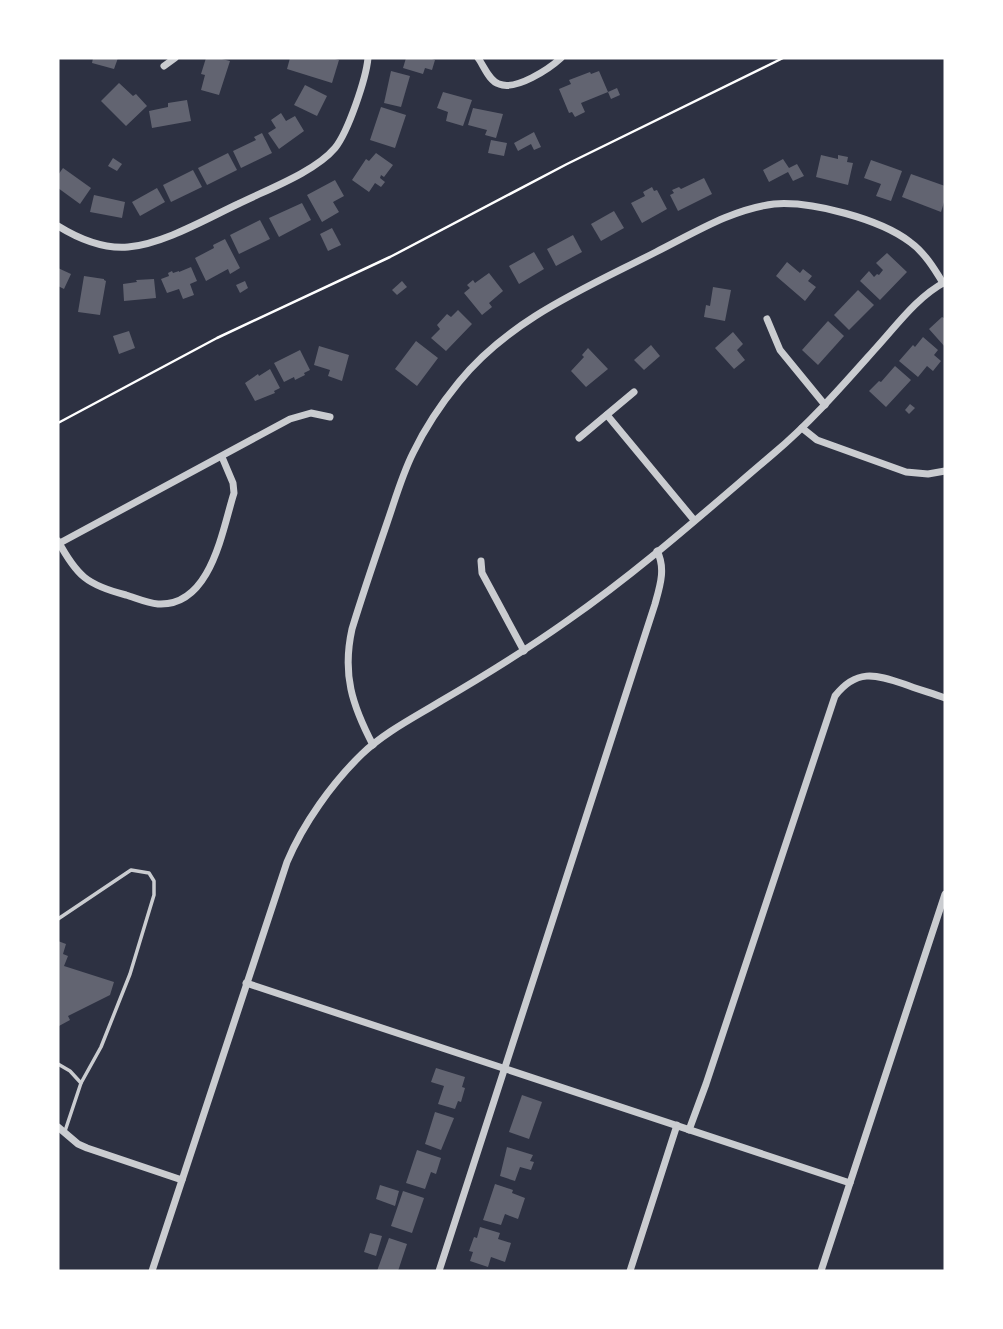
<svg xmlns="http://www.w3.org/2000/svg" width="1003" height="1329" font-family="Merriweather,serif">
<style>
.building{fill:#626471}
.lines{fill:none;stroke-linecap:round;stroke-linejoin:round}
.path{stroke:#fff;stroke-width:2.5}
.service{stroke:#caccd0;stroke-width:3.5}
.minor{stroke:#caccd0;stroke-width:7}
</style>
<rect width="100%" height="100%" fill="#2d3142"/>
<g class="building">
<polygon points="93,58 118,58 114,69 92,63"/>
<polygon points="206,58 218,58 230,61 219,95 201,90 205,75 201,74"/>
<polygon points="290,58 331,58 339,60 332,83 287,69"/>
<polygon points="406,58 429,58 435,60 432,70 425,68 423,74 403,68"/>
<polygon points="391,71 410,76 401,107 384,103"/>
<polygon points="599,71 608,92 581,103 585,112 575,117 572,112 569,113 559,89 571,84 569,80 590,72 591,74"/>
<polygon points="119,83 133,96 136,94 147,106 126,126 101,101"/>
<polygon points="305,85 327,96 317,116 294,105"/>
<polygon points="617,88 620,95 611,99 608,92"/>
<polygon points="443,92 472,100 463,126 446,121 448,112 437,108"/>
<polygon points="187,100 191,121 152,128 149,111 168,107 168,103"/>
<polygon points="381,107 406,115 395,148 370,140"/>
<polygon points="473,108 503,114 496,138 485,135 487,130 468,125"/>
<polygon points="281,113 286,121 295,116 304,131 279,149 268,133 276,128 271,120"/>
<polygon points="534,132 541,147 534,150 531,144 518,151 514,143"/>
<polygon points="262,133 272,153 241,168 233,151 256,140 254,137"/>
<polygon points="491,140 507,143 504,156 488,153"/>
<polygon points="228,153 237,170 207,185 198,168"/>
<polygon points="376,153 393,165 384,177 381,175 380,178 385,182 381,187 375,183 369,192 352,180 366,159 369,161"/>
<polygon points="821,155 838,159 838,155 848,157 847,162 853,163 848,185 816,177"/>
<polygon points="113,158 122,164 117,171 108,166"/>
<polygon points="783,159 789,168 797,164 804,176 793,181 788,172 769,182 763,170"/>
<polygon points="871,160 902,171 891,201 876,196 881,184 864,178"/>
<polygon points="63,168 91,188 80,204 58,188 58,175"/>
<polygon points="193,170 202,187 171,202 163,185"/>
<polygon points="911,174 945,186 945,199 941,212 902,197"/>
<polygon points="704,178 712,194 678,211 670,195 674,193 672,190 679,187 681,189"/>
<polygon points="335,180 344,196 333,202 339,212 322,222 307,195"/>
<polygon points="652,187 654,191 657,190 667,209 642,223 631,203 645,196 643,192"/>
<polygon points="157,188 165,202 140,216 132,202"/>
<polygon points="94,195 125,202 122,218 90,212"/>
<polygon points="302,203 311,220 279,237 269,218"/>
<polygon points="614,211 624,228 601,241 591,224"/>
<polygon points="260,220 270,239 239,254 230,235"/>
<polygon points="332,228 341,245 328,251 320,234"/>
<polygon points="573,235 582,252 556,266 547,249"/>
<polygon points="225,239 240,268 230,274 228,269 206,281 195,258 214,248 213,245"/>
<polygon points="534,252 544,269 519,284 509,266"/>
<polygon points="887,253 907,272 880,300 860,281 869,271 874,277 877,274 879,275 883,270 876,263"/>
<polygon points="787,262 800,273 803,269 812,276 808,281 816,287 805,301 776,276"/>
<polygon points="191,267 197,281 190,284 194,295 183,299 179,289 167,293 161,279 169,276 168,273 172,271 173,273 179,271 179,272"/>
<polygon points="58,268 71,274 64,289 58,286"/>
<polygon points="489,273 503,291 489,303 492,307 482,315 464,293 470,288 467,285 473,280 475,283"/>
<polygon points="84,276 104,279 104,280 106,281 100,315 78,312"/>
<polygon points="154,279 156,298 124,301 123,284 137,282 136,280"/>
<polygon points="245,281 248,288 240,293 236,285"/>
<polygon points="402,281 407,287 397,295 392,290"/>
<polygon points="713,287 731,290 725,321 704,317 706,305 710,306"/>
<polygon points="858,290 874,305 849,330 834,315"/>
<polygon points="458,310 472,324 446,351 431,338 440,329 437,325 447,314 451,317"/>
<polygon points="942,317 944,318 945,317 945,347 929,329"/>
<polygon points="828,321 844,336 818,365 802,350"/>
<polygon points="129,331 135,348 119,354 113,336"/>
<polygon points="733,332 743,344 737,350 745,360 734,369 715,348"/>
<polygon points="923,337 938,350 934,355 941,361 933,371 927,366 918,377 899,361 913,345 915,347"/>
<polygon points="416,341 438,358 417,386 395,369"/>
<polygon points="651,345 660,356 644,370 634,360"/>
<polygon points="319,346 349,355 342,381 328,376 330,370 314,365"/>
<polygon points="588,348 608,369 586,387 571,371 584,357 582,355"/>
<polygon points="300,350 310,370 304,373 305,375 295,380 294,377 284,382 274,363"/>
<polygon points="895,366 911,380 886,407 869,391 879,381 881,382"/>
<polygon points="270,369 280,388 274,391 275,393 255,401 245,383 258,374 259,376"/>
<polygon points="910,404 915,408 909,414 905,410"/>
<polygon points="58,941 66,944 63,954 68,956 64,966 114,982 110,995 68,1016 70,1020 59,1026"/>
<polygon points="436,1068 465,1077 462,1087 465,1088 461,1102 458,1101 455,1109 438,1104 444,1086 431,1082"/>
<polygon points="522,1095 542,1102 529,1139 509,1132"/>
<polygon points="435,1112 454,1118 441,1150 425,1144"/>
<polygon points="507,1147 533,1155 530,1161 534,1162 531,1170 520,1167 515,1181 500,1176"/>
<polygon points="417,1150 441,1158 436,1174 431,1172 425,1189 406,1183"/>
<polygon points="495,1184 513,1190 512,1193 525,1198 518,1219 505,1214 501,1225 483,1220"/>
<polygon points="380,1185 399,1191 395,1206 376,1199"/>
<polygon points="403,1191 424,1198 412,1233 391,1226"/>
<polygon points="480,1227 500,1233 498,1239 511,1243 505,1262 491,1257 488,1267 470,1261 473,1252 469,1251 474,1237 477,1238"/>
<polygon points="370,1233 382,1236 376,1256 364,1252"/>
<polygon points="389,1238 407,1244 398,1271 377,1271"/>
</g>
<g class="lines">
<polyline class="path" points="58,423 217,338 390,257 567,164 783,58"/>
<g class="service">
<polyline points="58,919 131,870 149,873 154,881 154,895 130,974 101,1047 81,1083 65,1131"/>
<polyline points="58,1064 70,1071 81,1083"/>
</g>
<g class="minor">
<path d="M478 58C484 66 489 81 499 84 516 91 549 69 561 58"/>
<polyline points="164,66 175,58"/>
<path d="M58 226C79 239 103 249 128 247 163 244 206 219 238 204 266 190 315 172 335 148 348 132 366 79 368 58"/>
<polyline points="767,319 780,350 825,405"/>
<polyline points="607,415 694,520"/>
<polyline points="802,428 817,440 906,472 928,474 945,471"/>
<polyline points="579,438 634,392"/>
<path d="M58 541C77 576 87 585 126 595 136 598 147 603 158 604 211 607 222 531 234 493L233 483 222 457"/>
<polyline points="58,544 290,419 311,413 330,417"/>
<polyline points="481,561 482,573 524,651"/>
<path d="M373 745C352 705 342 674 352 629 363 593 375 558 387 523 395 500 402 475 413 453 425 428 441 404 459 382 510 319 586 288 656 252 694 233 732 209 774 204 812 201 880 219 910 242 924 252 934 268 943 283"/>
<polyline points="246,983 850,1183"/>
<polyline points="58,1127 78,1144 87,1148 182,1180"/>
<path d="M689 1130 706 1084 835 696C856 669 875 674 904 684 917 689 931 693 945 698"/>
<path d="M152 1271 287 862C303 824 332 783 362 754 385 732 415 717 441 701 484 676 526 650 567 621 639 571 706 511 773 454 811 422 843 385 876 348 897 325 917 297 945 282"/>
<path d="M439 1271 655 604C660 586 666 568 657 551"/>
<polyline points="630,1271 677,1125"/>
<polyline points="821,1271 945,894"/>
</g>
</g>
<rect width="1003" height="1329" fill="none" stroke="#ffffff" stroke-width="119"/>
</svg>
